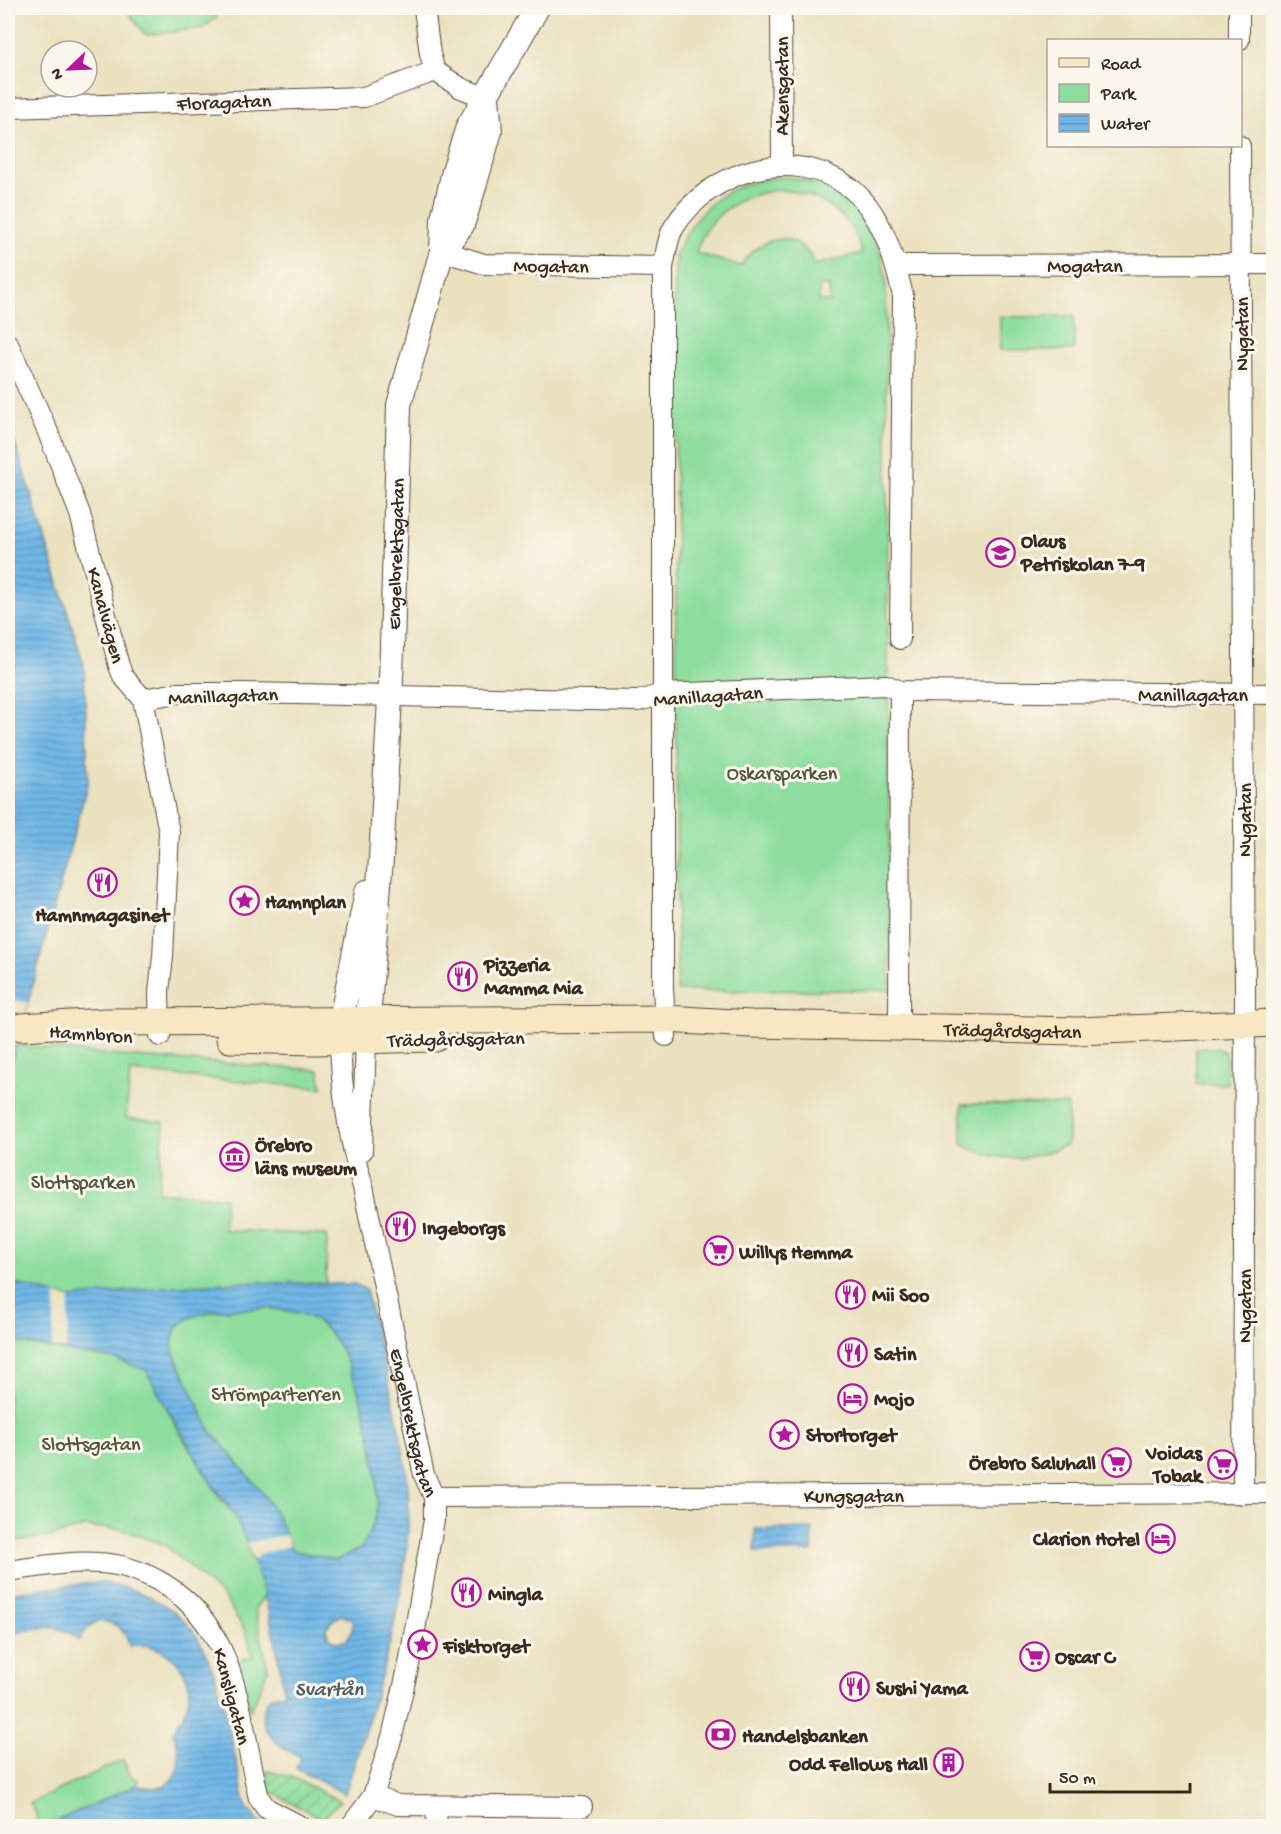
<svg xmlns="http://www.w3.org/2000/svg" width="1281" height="1834" font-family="'Gochi Hand',sans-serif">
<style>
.green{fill:#8dde9e;stroke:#64845e;stroke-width:1.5;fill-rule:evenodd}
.garden{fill:url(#garden-furrows);stroke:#64845e;stroke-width:1.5}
.water{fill:url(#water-rules);stroke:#567082;stroke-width:1.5;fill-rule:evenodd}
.pier{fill:#eae1bf}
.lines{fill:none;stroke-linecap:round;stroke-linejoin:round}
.minor-casing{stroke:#554536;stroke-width:22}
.tertiary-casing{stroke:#554536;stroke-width:26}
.secondary-casing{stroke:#554536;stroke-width:29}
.minor{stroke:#fff;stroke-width:20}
.tertiary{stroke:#fff;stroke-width:24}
.secondary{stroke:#f7e8c3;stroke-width:27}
.labels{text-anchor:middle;stroke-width:6;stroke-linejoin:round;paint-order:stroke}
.street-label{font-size:20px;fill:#3b2a1e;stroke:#fbf7ec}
.poi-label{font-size:20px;font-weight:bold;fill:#3b2a1e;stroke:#fbf7ec;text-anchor:start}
.park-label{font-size:20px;fill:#50573e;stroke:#fbf7ec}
.water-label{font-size:21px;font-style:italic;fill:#4e5b64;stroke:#fbf7ec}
</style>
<defs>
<pattern id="garden-furrows" width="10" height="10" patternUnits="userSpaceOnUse" patternTransform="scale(1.5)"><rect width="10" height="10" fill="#8dde9e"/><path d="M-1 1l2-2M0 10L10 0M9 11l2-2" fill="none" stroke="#7bbf88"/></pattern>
<pattern id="water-rules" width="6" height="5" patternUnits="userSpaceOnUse" patternTransform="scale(1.5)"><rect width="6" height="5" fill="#70b7e7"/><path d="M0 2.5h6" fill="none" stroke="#5d95bb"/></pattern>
</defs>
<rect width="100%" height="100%" fill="#fbf7ec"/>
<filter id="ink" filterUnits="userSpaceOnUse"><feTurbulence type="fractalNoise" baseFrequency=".0167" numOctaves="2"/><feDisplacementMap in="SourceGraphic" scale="12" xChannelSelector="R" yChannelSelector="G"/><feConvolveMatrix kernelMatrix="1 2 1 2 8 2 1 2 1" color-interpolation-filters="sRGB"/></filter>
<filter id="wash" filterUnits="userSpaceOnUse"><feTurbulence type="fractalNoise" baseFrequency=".008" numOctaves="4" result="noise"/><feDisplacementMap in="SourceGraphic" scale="24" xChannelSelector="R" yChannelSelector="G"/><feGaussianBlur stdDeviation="1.35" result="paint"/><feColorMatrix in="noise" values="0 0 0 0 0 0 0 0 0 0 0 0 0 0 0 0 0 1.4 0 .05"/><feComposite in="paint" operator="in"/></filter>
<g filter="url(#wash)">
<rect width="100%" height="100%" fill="#eae1bf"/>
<g class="green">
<polygon points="139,8 215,8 216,18 203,28 146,35 130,15"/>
<path d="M785 177C845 183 878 222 886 280L890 990 677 991 675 257C696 205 729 181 785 177ZM780 190C817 193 853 214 862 253L815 265C799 226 759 235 741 266L696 253C707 214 741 194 780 190ZM819 286H829L830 302 819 301Z"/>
<polygon points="1074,316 1074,350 1000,350 1000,317"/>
<polygon points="16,1045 108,1055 319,1070 322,1088 130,1072 126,1118 164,1122 158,1192 225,1198 224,1230 327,1235 326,1284 242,1282 164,1287 70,1298 8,1282 8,1076"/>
<polygon points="1196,1048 1217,1048 1226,1053 1227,1084 1196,1084"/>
<path d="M962 1104 1068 1105V1144C1033 1161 997 1164 962 1144Z"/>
<path d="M268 1308C288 1311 309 1312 324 1327 358 1361 381 1462 377 1509 376 1522 367 1536 362 1548L336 1560 292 1550 262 1492 210 1430 173 1351C164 1304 238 1310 268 1308Z"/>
<polygon points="8,1341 115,1359 146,1370 180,1433 220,1498 235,1515 266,1594 255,1608 268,1670 250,1711 238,1661 253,1656 246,1632 225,1599 165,1545 120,1529 84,1527 51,1537 8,1542"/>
<polygon points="123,1760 130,1775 139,1781 136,1785 45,1826 37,1826 36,1814 30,1803"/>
</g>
<polygon class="garden" points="267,1771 292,1777 340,1801 322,1819 269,1791"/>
<g class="water">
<polygon points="8,420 84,665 88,782 8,1076"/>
<path d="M8 1282 70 1298 164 1287 242 1282 355 1284 366 1290C380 1348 397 1408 406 1468 420 1571 375 1697 345 1794L296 1769 301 1757C276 1746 250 1726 270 1697L284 1693C275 1630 262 1576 236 1518 230 1505 218 1493 210 1481 188 1444 166 1407 146 1370L115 1359 8 1341ZM268 1308C288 1311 309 1312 324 1327 358 1361 381 1462 377 1509 376 1522 367 1536 362 1548L336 1560 292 1550 276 1513 262 1492 210 1430 173 1351C164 1304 238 1310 268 1308ZM342 1615 352 1620 353 1629 346 1641 334 1642 327 1634 326 1628 334 1619Z"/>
<rect x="755" y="1529" width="57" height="23"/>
<path d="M100 1582C132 1586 172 1603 192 1630 223 1670 233 1755 246 1806L258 1821 270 1826H45L136 1785C176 1798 187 1764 173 1732 180 1721 189 1708 189 1693 190 1664 156 1639 129 1646 128 1628 104 1613 88 1627 85 1630 82 1636 80 1640 57 1621 34 1627 8 1635V1593Z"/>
</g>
<g class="pier">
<polygon points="8,1000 28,1002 16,1045 8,1045"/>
<polygon points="56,1295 70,1298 66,1349 52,1348"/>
<polygon points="286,1535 290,1546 262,1553 253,1560 246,1543"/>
</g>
</g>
<g filter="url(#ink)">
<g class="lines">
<defs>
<g id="minor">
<polyline points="424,8 430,54 435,71 461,88 487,98"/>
<polyline points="781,8 782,164"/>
<polyline points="1239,8 1239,40"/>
<polyline points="8,108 364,97 435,71"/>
<polyline points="1240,146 1245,996 1243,1494"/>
<polyline points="442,251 484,264 663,267"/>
<polyline points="896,265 1274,264"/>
<polyline points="8,344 47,430 80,514 119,666 123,676 143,699 169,832 163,957 159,991 160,1036"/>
<polyline points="143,699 177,693 244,693 638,701 663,694 886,685 900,691 1274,694"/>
<polyline points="899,1028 900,691"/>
<path d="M666 1036 663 989V267C666 255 667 238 674 227 710 170 792 145 849 187 882 212 894 257 903 296L900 639"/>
<path id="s1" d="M340 1040C341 1091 349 1139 363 1187L424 1475 434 1497V1520L409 1664 392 1737 373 1796 351 1826"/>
<polyline points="362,1151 366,1040"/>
<polyline points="434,1497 1274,1493"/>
<path d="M8 1571C37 1567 69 1561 99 1563 122 1564 144 1572 164 1584 240 1630 239 1720 259 1798L266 1808 300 1826"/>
<polyline points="373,1796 398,1805 582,1807"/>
<polyline points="436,1807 437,1826"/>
</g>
<g id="tertiary">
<polyline points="442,251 462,225 473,190 490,131 487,98"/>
<path id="s2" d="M368 1019 381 859 391 681 399 405 442 251 443 219 454 171 468 127 537 8"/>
<polyline points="341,1020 367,892"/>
</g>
<g id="secondary">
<path id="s3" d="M21 1027 105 1022 665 1019 751 1024 1078 1031 1274 1023"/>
<polyline points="230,1039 315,1041 435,1038"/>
</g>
</defs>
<use href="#minor" class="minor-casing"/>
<use href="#tertiary" class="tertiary-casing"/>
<use href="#secondary" class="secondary-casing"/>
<use href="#minor" class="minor"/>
<use href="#tertiary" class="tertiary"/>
<use href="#secondary" class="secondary"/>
</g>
</g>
<defs>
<symbol id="school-ring" viewBox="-11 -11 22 22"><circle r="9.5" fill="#fbf7ec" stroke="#b5179e" stroke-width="1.5"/><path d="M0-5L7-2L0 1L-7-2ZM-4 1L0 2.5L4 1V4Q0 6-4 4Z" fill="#b5179e"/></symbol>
<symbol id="restaurant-ring" viewBox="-11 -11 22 22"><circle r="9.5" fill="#fbf7ec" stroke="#b5179e" stroke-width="1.5"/><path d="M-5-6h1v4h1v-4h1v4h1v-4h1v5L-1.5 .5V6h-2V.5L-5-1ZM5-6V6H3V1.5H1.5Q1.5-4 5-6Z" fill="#b5179e"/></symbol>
<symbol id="sight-ring" viewBox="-11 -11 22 22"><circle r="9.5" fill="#fbf7ec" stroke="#b5179e" stroke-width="1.5"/><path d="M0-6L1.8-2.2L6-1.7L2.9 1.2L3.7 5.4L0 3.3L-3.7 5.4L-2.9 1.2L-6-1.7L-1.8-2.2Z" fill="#b5179e"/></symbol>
<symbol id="museum-ring" viewBox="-11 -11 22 22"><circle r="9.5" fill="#fbf7ec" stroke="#b5179e" stroke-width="1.5"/><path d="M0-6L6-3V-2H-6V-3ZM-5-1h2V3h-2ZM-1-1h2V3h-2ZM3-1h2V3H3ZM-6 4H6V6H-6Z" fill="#b5179e"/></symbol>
<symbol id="supermarket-ring" viewBox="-11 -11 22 22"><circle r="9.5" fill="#fbf7ec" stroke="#b5179e" stroke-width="1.5"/><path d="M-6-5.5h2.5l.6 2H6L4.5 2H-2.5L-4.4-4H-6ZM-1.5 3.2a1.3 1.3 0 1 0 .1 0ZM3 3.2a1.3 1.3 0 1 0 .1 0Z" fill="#b5179e"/></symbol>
<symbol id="hotel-ring" viewBox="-11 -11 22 22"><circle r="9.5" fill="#fbf7ec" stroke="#b5179e" stroke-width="1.5"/><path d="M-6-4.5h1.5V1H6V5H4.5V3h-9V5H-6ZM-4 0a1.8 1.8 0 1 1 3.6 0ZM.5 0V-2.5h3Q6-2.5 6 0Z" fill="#b5179e"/></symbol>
<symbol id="bank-ring" viewBox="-11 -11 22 22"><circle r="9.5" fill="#fbf7ec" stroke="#b5179e" stroke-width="1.5"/><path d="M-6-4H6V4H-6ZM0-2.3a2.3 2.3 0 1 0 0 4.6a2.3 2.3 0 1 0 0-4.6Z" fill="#b5179e"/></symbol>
<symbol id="building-ring" viewBox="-11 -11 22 22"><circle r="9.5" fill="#fbf7ec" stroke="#b5179e" stroke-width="1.5"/><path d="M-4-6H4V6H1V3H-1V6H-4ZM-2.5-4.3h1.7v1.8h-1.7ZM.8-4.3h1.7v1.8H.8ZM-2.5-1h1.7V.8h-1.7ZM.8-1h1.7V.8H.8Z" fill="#b5179e"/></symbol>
</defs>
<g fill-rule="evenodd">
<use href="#school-ring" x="984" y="536" width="33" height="33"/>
<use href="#restaurant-ring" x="86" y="866" width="33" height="33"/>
<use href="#sight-ring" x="228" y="884" width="33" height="33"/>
<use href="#restaurant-ring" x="446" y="960" width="33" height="33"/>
<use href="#museum-ring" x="218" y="1140" width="33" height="33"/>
<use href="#restaurant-ring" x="384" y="1210" width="33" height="33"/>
<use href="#supermarket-ring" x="702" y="1234" width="33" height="33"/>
<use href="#restaurant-ring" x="834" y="1278" width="33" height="33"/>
<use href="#restaurant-ring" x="836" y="1336" width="33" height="33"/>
<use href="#hotel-ring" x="836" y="1382" width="33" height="33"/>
<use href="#sight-ring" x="768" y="1418" width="33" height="33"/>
<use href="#supermarket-ring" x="1100" y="1446" width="33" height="33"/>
<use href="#supermarket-ring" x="1206" y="1448" width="33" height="33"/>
<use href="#hotel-ring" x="1144" y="1522" width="33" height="33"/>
<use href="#restaurant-ring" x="450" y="1576" width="33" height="33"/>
<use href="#sight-ring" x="406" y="1628" width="33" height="33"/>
<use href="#supermarket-ring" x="1018" y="1640" width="33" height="33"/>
<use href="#restaurant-ring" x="838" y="1670" width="33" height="33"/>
<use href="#bank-ring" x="704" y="1718" width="33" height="33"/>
<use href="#building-ring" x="932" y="1746" width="33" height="33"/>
</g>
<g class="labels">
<g class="street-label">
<text transform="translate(781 86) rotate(-90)" y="7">Akensgatan</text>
<text transform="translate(224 101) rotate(-2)" y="7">Floragatan</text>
<text transform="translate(551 265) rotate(1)" y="7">Mogatan</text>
<text x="1085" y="272">Mogatan</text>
<text transform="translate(1241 334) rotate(-90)" y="7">Nygatan</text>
<text dy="7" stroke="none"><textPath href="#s2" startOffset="466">Engelbrektsgatan</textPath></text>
<text transform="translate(107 615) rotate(75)" y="7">Kanalvägen</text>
<text x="1193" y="701">Manillagatan</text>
<text transform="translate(223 695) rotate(-2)" y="7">Manillagatan</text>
<text transform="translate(708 695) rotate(-4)" y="7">Manillagatan</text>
<text transform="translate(1244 820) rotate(-90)" y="7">Nygatan</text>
<text dy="7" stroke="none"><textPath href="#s3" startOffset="992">Trädgårdsgatan</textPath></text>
<text transform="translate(91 1033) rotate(4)" y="7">Hamnbron</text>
<text transform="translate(456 1038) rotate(-1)" y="7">Trädgårdsgatan</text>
<text transform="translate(1244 1306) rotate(-90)" y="7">Nygatan</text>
<text dy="7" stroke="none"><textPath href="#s1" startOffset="390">Engelbrektsgatan</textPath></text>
<text x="854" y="1502">Kungsgatan</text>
<text transform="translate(233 1696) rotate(75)" y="7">Kansligatan</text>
</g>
<g class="poi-label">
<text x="1021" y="547">Olaus<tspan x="1021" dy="23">Petriskolan 7-9</tspan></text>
<text x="265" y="908">Hamnplan</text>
<text x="102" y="921" text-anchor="middle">Hamnmagasinet</text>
<text x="484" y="971">Pizzeria<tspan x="484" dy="23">Mamma Mia</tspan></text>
<text x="255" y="1151">Örebro<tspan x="255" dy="23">läns museum</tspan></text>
<text x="422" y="1234">Ingeborgs</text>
<text x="739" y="1258">Willys Hemma</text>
<text x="872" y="1301">Mii Soo</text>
<text x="874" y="1360">Satin</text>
<text x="874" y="1405">Mojo</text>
<text x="806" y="1441">Stortorget</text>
<text x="1202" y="1459" text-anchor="end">Voidas<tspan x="1202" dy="23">Tobak</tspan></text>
<text x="1096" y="1469" text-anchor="end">Örebro Saluhall</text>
<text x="1140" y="1545" text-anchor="end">Clarion Hotel</text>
<text x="488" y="1600">Mingla</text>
<text x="443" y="1652">Fisktorget</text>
<text x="1055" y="1663">Oscar C</text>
<text x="876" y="1694">Sushi Yama</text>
<text x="742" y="1742">Handelsbanken</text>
<text x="928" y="1770" text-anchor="end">Odd Fellows Hall</text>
</g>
<g class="park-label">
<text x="782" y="779">Oskarsparken</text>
<text x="83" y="1188">Slottsparken</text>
<text x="276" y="1400">Strömparterren</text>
<text x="91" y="1450">Slottsgatan</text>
</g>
<g class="water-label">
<text x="329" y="1695">Svartån</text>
</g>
</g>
<rect width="1281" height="1834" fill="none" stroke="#fbf7ec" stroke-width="30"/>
<rect x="1047" y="39" width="195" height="108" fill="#fbf7ec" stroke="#aea59a" stroke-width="1.5"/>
<rect x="1059" y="58" width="30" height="9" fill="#f7e8c3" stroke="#aea59a" stroke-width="1.5"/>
<text x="1101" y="69" font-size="18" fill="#3b2a1e">Road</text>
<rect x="1059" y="84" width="30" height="18" fill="#8dde9e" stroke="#aea59a" stroke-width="1.5"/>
<text x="1101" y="99" font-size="18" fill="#3b2a1e">Park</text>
<rect x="1059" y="114" width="30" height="18" fill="url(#water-rules)" stroke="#aea59a" stroke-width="1.5"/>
<text x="1101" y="129" font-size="18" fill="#3b2a1e">Water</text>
<g transform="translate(69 69) rotate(247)"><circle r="28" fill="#fbf7ec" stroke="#aea59a" stroke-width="1.5"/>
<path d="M0-4.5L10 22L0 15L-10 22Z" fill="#b5179e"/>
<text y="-9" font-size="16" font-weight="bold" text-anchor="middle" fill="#3b2a1e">N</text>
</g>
<path d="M1050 1783v9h140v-9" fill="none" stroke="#3b2a1e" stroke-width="3"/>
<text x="1059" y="1783" font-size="18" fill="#3b2a1e" stroke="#fbf7ec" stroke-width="4.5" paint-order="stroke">50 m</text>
</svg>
